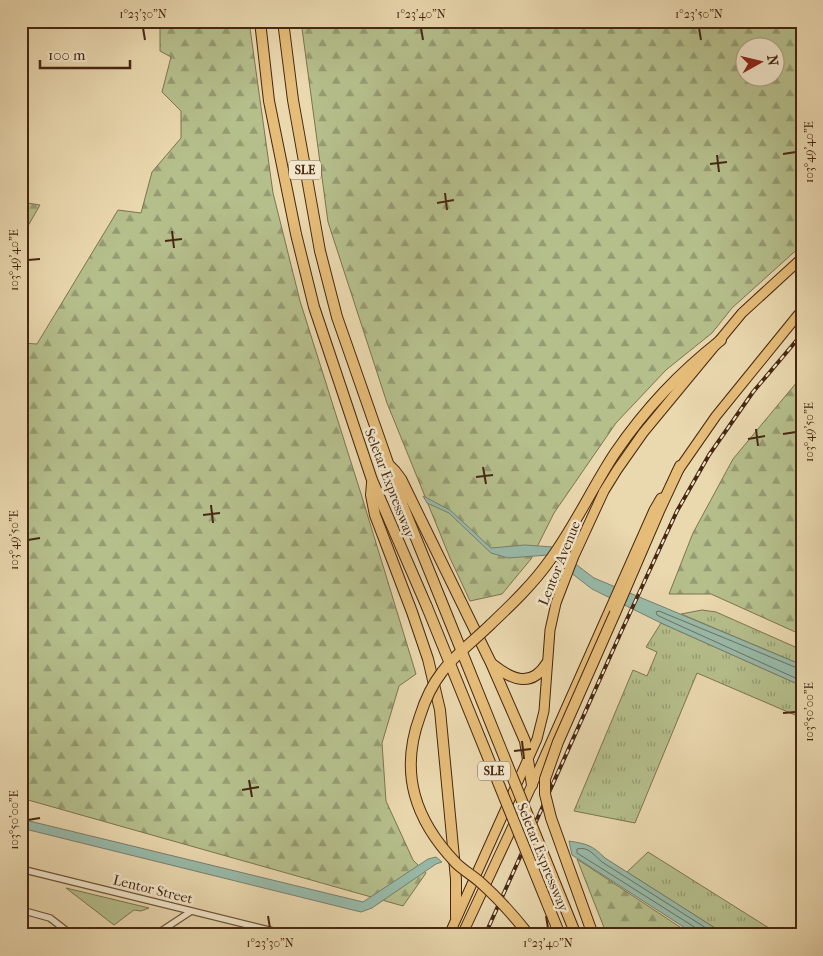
<svg xmlns="http://www.w3.org/2000/svg" width="823" height="956" font-family="'IM FELL French Canon',serif">
<style>
.grass{fill:url(#grass-tufts);stroke:#7e734f}
.forest{fill:url(#forest-firs);stroke:#7e734f;fill-rule:evenodd}
.green{fill:#b5bf8c;stroke:#7e734f}
.water{fill:#98baa9;stroke:#787f6d}
.lines{fill:none;stroke-linecap:round;stroke-linejoin:round}
.shore{stroke:#70705e;stroke-width:1}
.minor-casing{stroke:#705339;stroke-width:8}
.primary-casing{stroke:#472712;stroke-width:11}
.motorway-casing{stroke:#472712;stroke-width:12}
.minor{stroke:#f1e6cb;stroke-width:5.5}
.primary{stroke:#e5bc78;stroke-width:9}
.motorway{stroke:#e5bc78;stroke-width:10}
.rail-casing{stroke:#472712;stroke-width:4}
.rail{stroke:#f1e6cb;stroke-width:2;stroke-dasharray:5.5;stroke-linecap:butt}
.motorway-bridge-casing{stroke:#472712;stroke-width:12;stroke-linecap:butt}
.motorway-bridge{stroke:#e5bc78;stroke-width:10}
.ticks{fill:none;stroke:#472712;stroke-width:2}
.labels{text-anchor:middle;stroke-width:5;stroke-linejoin:round;paint-order:stroke}
.shield{fill:#f1e6cb;stroke:#7a604a;stroke-width:1}
.shield-label{font-size:12px;font-weight:bold;fill:#472712}
.street-label{font-size:14px;fill:#472712;stroke:#f1e6cb}
.neatline{fill:none;stroke:#472712;stroke-width:2}
.ticks-label{font-size:12px;text-anchor:middle;fill:#472712}
</style>
<defs>
<pattern id="grass-tufts" width="24" height="20" patternUnits="userSpaceOnUse" patternTransform="scale(1.25)"><rect width="24" height="20" fill="#b5bf8c"/><path d="M3 7l-1-3M5 7V3M7 7l1-3M15 17l-1-3M17 17v-4M19 17l1-3" fill="none" stroke="#959b71"/></pattern>
<pattern id="forest-firs" width="22" height="20" patternUnits="userSpaceOnUse" patternTransform="scale(1.25)"><rect width="22" height="20" fill="#b5bf8c"/><path d="M5 1l3.5 6h-7zM16 11l3.5 6h-7z" fill="#959b71"/></pattern>
</defs>
<rect width="100%" height="100%" fill="#ead8af"/>
<filter id="stains"><feTurbulence type="fractalNoise" baseFrequency=".004" numOctaves="4"/><feColorMatrix values="0 0 0 0 .2 0 0 0 0 .09 0 0 0 0 .02 0 0 0 .5 -.17"/></filter>
<radialGradient id="worn" r=".72"><stop offset=".6" stop-color="#630" stop-opacity="0"/><stop offset="1" stop-color="#630" stop-opacity=".3"/></radialGradient>
<g class="grass">
<polygon points="702,610 716,612 802,650 802,665 681,614"/>
<polygon points="661,623 802,686 802,718 697,673 635,823 574,811 633,670 647,676 657,652 646,647"/>
<polygon points="648,852 780,935 726,935 627,872"/>
</g>
<g class="forest">
<polygon points="160,21 249,21 273,193 300,301 362,497 416,674 399,686 382,743 386,801 413,860 426,873 403,906 21,798 21,343 37,344 118,210 141,213 152,172 181,138 181,111 162,92 171,57 160,51"/>
<path d="M301 21H802V245L732 308 712 333 666 370 616 423 554 513 531 559 502 594 470 601 450 558 387 403 328 222ZM746 48H776V78H746Z"/>
<polygon points="21,202 40,205 21,238"/>
<polygon points="802,376 802,635 711,594 669,594 693,533 733,459"/>
<polygon points="577,859 692,935 607,935"/>
</g>
<polygon class="green" points="66,888 149,908 141,911 134,910 114,925"/>
<g class="water">
<polygon points="423,496 450,510 491,548 525,545 553,547 594,578 802,665 802,686 661,623 592,589 548,555 508,558 491,553 449,513 427,503"/>
<polygon points="21,819 363,902 428,859 436,857 442,862 436,864 372,908 361,912 21,828"/>
<path d="M569 841C587 844 592 845 605 858L726 935H696L572 855Z"/>
</g>
<g class="lines">
<g class="shore">
<polyline points="802,670 659,611 656,612 657,615 663,618 802,681"/>
<path d="M698 935 696 928 577 853V849C588 846 594 855 602 862L717 935"/>
</g>
<defs>
<g id="minor">
<polyline points="21,869 289,935"/>
<polyline points="21,910 50,918 72,935"/>
<polyline points="155,935 190,912"/>
</g>
<g id="primary">
<polyline points="677,472 716,416 802,310"/>
<polyline points="449,935 537,739 544,711 550,630 556,603 574,556 604,491 617,470 643,433 742,313 802,258"/>
<polyline points="462,935 532,785 654,510 661,498"/>
</g>
<g id="motorway">
<polyline points="260,21 269,101 296,234 314,307 372,480 427,607"/>
<polyline points="283,21 293,100 320,251 337,317 403,506 441,600"/>
<polyline points="390,466 395,471 401,479 491,663 525,741 532,785"/>
<polyline points="372,483 371,495 375,515 412,612 428,659 440,710 456,879 456,917"/>
<polyline points="615,613 659,511 680,466"/>
<path d="M491 624C512 604 533 584 550 560 575 526 592 488 615 453 646 408 678 374 721 340"/>
<path d="M492 664C511 679 531 689 547 663"/>
</g>
</defs>
<use href="#minor" class="minor-casing"/>
<use href="#primary" class="primary-casing"/>
<use href="#motorway" class="motorway-casing"/>
<use href="#minor" class="minor"/>
<use href="#primary" class="primary"/>
<use href="#motorway" class="motorway"/>
<defs>
<polyline id="rail" points="485,935 622,630 677,511 709,455 753,392 802,334"/>
</defs>
<use href="#rail" class="rail-casing"/>
<use href="#rail" class="rail"/>
<defs>
<g id="motorway-bridge">
<polyline points="441,600 576,935"/>
<polyline points="427,607 560,935"/>
<path d="M491 624C476 639 454 655 442 672 432 685 425 700 420 716 399 773 415 820 456 863 463 870 472 875 480 882 498 898 514 916 529 935"/>
<polyline points="593,935 551,818 545,794 545,779 558,742 615,613"/>
</g>
</defs>
<use href="#motorway-bridge" class="motorway-bridge-casing"/>
<use href="#motorway-bridge" class="motorway-bridge"/>
</g>
<path class="ticks" d="M143 28 145 40M421 28 423 40M699 28 701 40M783 154 796 152M717 155 719 172M710 164 727 162M445 193 447 210M437 203 454 200M172 231 174 248M165 241 182 239M28 260 40 259M756 429 758 446M783 434 796 432M748 439 765 436M483 467 486 484M476 477 493 475M211 505 213 523M203 515 220 513M28 540 40 538M783 713 796 712M522 741 524 759M514 751 531 749M249 780 252 797M242 790 259 787M28 820 40 818M268 916 270 928M546 916 548 928"/>
<g class="labels">
<g class="shield">
<rect x="289" y="160.5" width="32" height="19" rx="4"/>
<rect x="478" y="761.5" width="32" height="19" rx="4"/>
</g>
<g class="shield-label">
<text x="305" y="174">SLE</text>
<text x="494" y="775">SLE</text>
</g>
<g class="street-label">
<text transform="translate(390 483) rotate(69)" y="5">Seletar Expressway</text>
<text transform="translate(559 563) rotate(-68)" y="5">Lentor Avenue</text>
<text transform="translate(543 857) rotate(68)" y="5">Seletar Expressway</text>
<text transform="translate(153 889) rotate(14)" y="5">Lentor Street</text>
</g>
</g>
<rect width="823" height="956" fill="none" stroke="#ead8af" stroke-width="55"/>
<g transform="translate(760 62) rotate(82)"><circle r="24" fill="#f1e6cb" stroke="#ad9a81"/>
<path d="M0-4L9 19L0 12L-9 19Z" fill="#8f2418"/>
<text y="-8" font-size="14" font-weight="bold" text-anchor="middle" fill="#472712">N</text>
</g>
<path d="M40 60v8h90v-8" fill="none" stroke="#472712" stroke-width="2.5"/>
<text x="48" y="60" font-size="15" fill="#472712" stroke="#f1e6cb" stroke-width="4" paint-order="stroke">100 m</text>
<rect x="28" y="28" width="768" height="900" class="neatline"/>
<g class="ticks-label">
<text x="143" y="18">1°23'30"N</text>
<text x="421" y="18">1°23'40"N</text>
<text x="699" y="18">1°23'50"N</text>
<text transform="translate(809 152) rotate(-90)" y="4">103°49'40"E</text>
<text transform="translate(14 260) rotate(-90)" y="4">103°49'40"E</text>
<text transform="translate(809 432) rotate(-90)" y="4">103°49'50"E</text>
<text transform="translate(14 540) rotate(-90)" y="4">103°49'50"E</text>
<text transform="translate(809 712) rotate(-90)" y="4">103°50'00"E</text>
<text transform="translate(14 820) rotate(-90)" y="4">103°50'00"E</text>
<text x="270" y="947">1°23'30"N</text>
<text x="548" y="947">1°23'40"N</text>
</g>
<rect width="100%" height="100%" filter="url(#stains)"/>
<rect width="100%" height="100%" fill="url(#worn)"/>
</svg>
